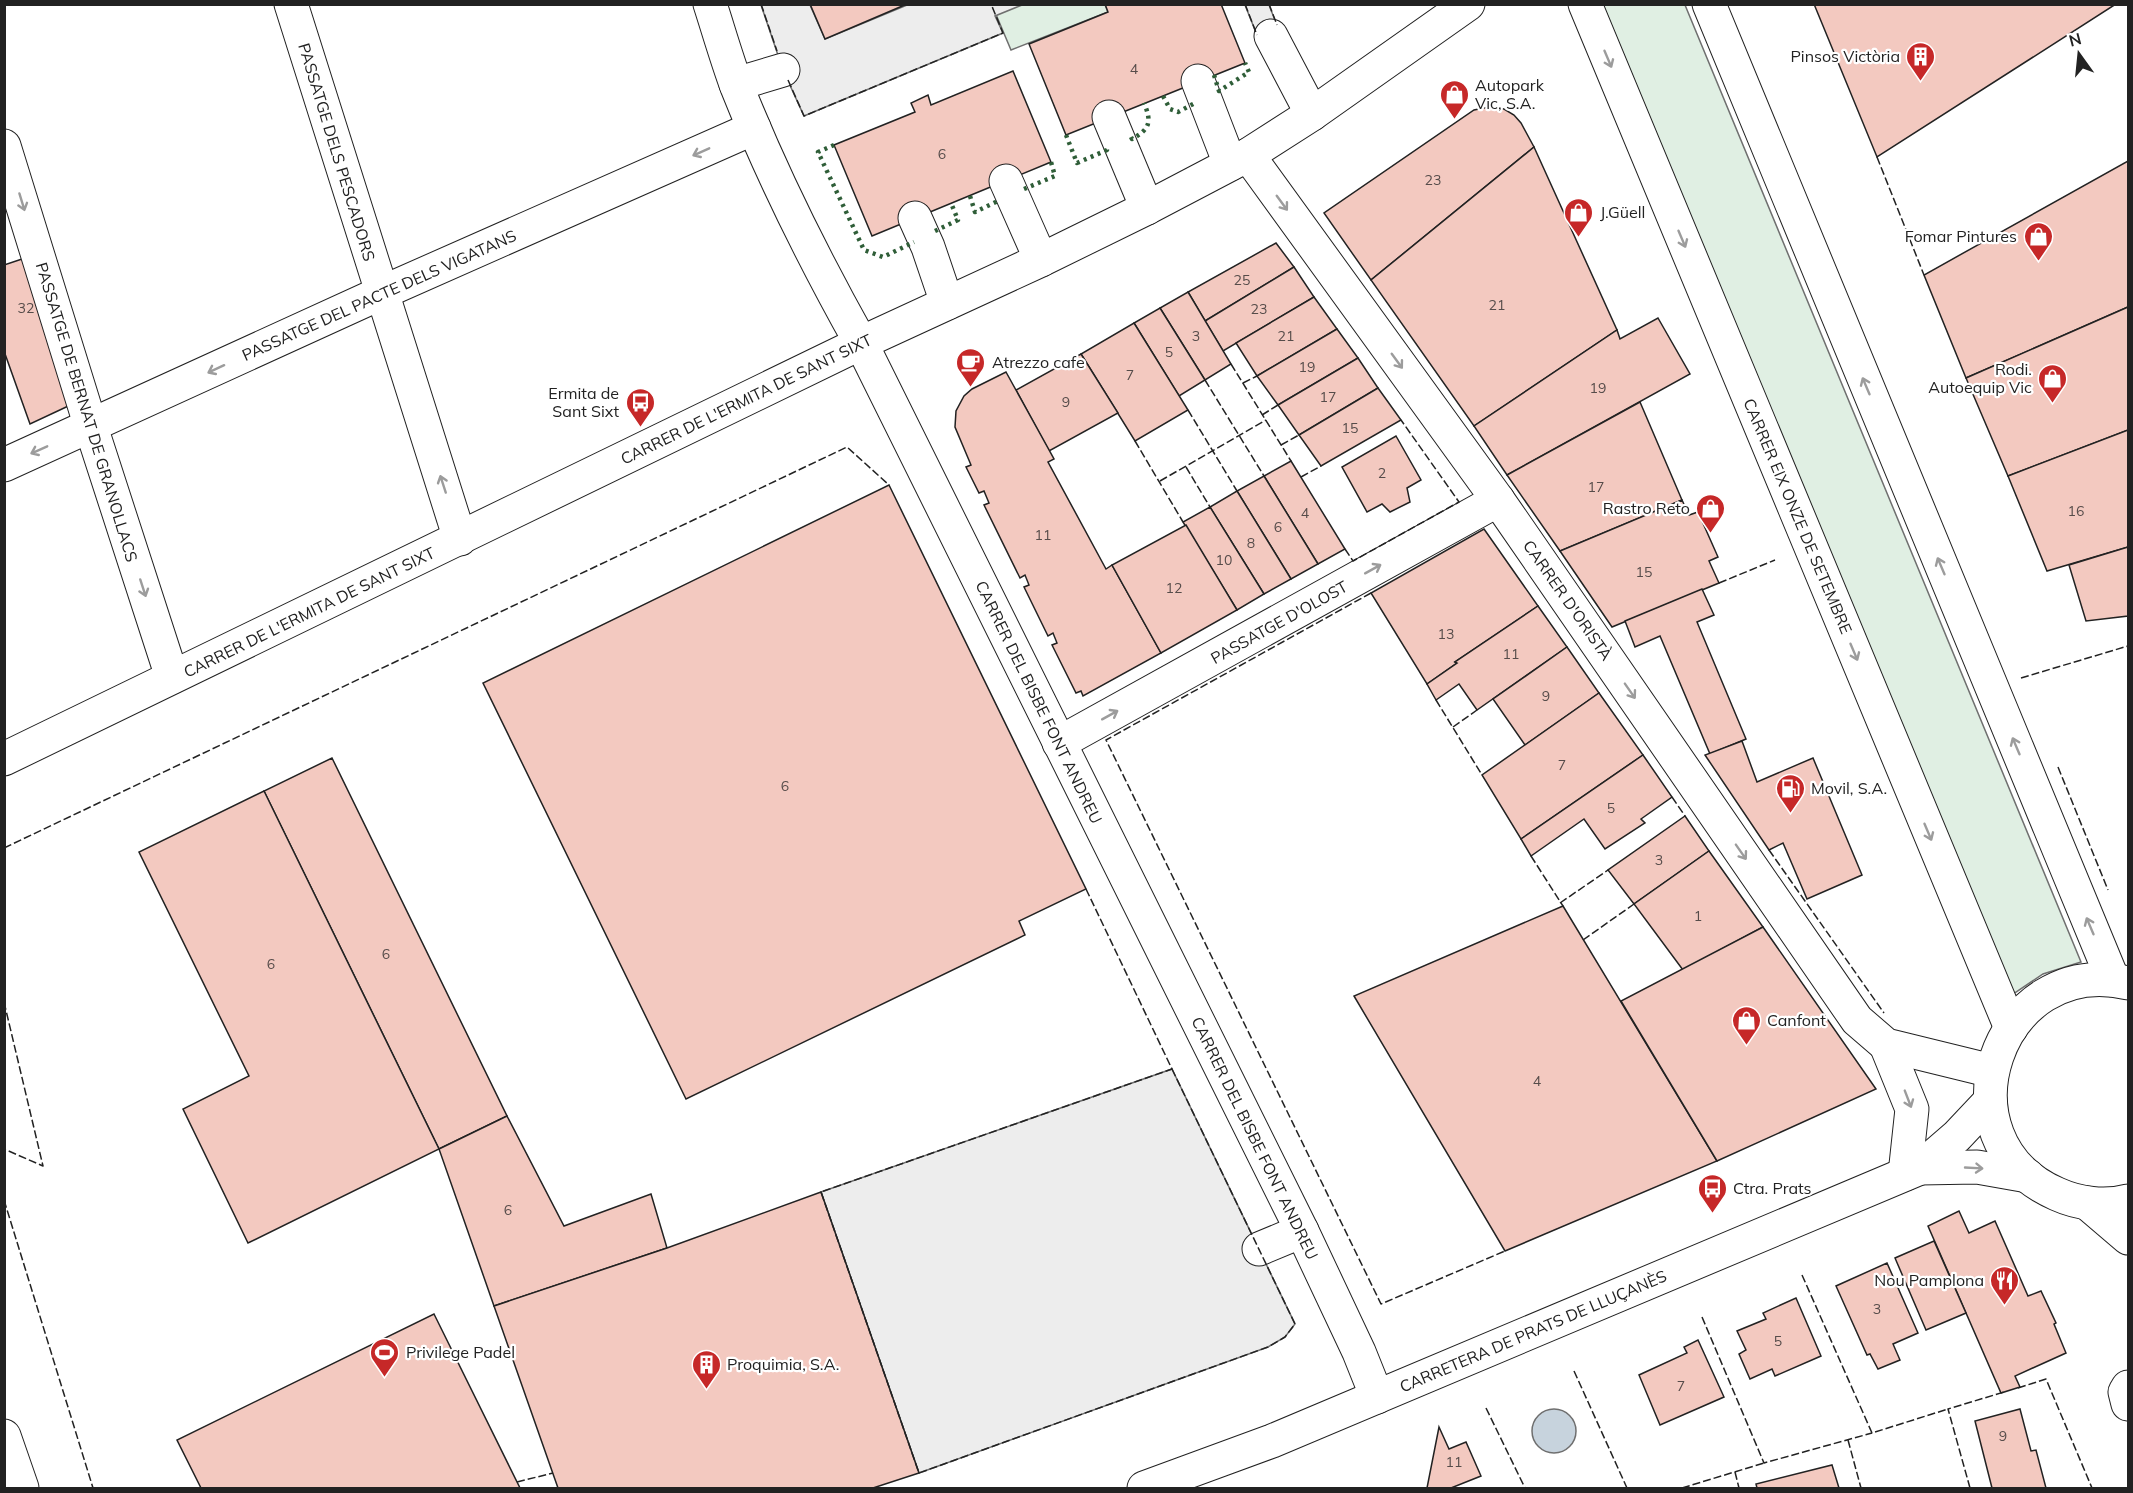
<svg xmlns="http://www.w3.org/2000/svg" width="2133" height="1493" font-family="Mulish,sans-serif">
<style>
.green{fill:#e0efe3;stroke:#6f6f6f;stroke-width:1.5}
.parking{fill:#ededed;stroke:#6f6f6f;stroke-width:1.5}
.water{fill:#c7d3dd;stroke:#6f6f6f;stroke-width:1.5}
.building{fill:#f3c9c0;stroke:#222;stroke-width:1.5}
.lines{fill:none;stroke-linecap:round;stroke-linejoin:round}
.minor-casing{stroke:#222;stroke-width:35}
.minor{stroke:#fff;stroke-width:33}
.hedge{stroke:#2f5e38;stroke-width:4.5;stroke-dasharray:3 4.5;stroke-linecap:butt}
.fence{stroke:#222;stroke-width:1.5;stroke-dasharray:8 3;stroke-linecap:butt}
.oneway{stroke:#9c9c9c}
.labels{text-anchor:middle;stroke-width:4.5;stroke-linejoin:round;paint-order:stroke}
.number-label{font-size:14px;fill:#564c4a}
.poi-label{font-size:16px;fill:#222;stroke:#fff;text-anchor:start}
.street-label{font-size:16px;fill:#222;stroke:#fff}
</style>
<rect width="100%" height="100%" fill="#fff"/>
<g class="green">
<polygon points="992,5 1105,5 1108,12 1011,50"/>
<polygon points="1603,5 1685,5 2081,962 2043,974 2013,994"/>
</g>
<g class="parking">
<polygon points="761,5 810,5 825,39 907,5 1022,5 995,16 1003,33 804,116 783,70"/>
<polygon points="1245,5 1269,5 1280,33 1259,40"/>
<polygon points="1172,1069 1295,1324 1285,1337 1268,1347 919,1473 821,1192"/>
</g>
<circle class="water" cx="1554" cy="1431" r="22"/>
<g class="building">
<polygon points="810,4 907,4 825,39"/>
<polygon points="1105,4 1221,4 1245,63 1066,135 1029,44 1108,12"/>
<polygon points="1814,4 2116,4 1877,157"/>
<polygon points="1013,71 1051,162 872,236 834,145 915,112 911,103 928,95 931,105"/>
<polygon points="1489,107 1504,109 1514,115 1521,123 1534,147 1371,280 1324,213 1474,110"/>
<polygon points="1534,147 1617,330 1474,426 1371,280"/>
<polygon points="2128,161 2128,307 1966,378 1924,275"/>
<polygon points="1276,243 1294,267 1205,321 1188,292"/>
<polygon points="31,256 79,401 30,424 4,351 4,265"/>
<polygon points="1294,267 1314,297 1223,351 1205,321"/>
<polygon points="1188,292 1231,364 1205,380 1160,308"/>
<polygon points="1314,297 1337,329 1257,376 1236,343"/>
<polygon points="2128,307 2128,430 2008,476 1966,378"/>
<polygon points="1160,308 1205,380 1179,396 1134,323"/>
<polygon points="1658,318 1690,374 1507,475 1474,426 1617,330 1620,339"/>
<polygon points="1134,323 1188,410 1135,441 1081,354"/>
<polygon points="1337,329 1358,358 1278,405 1257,376"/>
<polygon points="1081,354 1118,413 1049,451 1016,390"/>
<polygon points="1358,358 1378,388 1299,435 1278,405"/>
<polygon points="1006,372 1054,459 1048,462 1106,569 1112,565 1161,653 1083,696 1081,691 1076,693 1052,645 1057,643 1053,633 1048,636 1024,587 1029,585 1025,575 1020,578 984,505 989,503 984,491 979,493 966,467 971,465 955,427 956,411 964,396 972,389"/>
<polygon points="1378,388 1401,420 1321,466 1299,435"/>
<polygon points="1640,402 1682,500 1560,551 1507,475"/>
<polygon points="2128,430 2128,547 2047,571 2008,476"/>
<polygon points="1396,436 1421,480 1407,488 1410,502 1390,512 1382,504 1367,512 1342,467"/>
<polygon points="1291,461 1345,549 1318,564 1264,476"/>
<polygon points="1264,476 1318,564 1291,579 1237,491"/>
<polygon points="889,485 1086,889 1019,921 1025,935 686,1099 483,683"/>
<polygon points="1237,491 1291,579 1264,594 1210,507"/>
<polygon points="1682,500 1689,515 1698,512 1718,557 1709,561 1719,583 1612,627 1560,551"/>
<polygon points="1210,507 1264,594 1237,610 1183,522"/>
<polygon points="1186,525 1237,610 1161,653 1112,565"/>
<polygon points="1484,529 1538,606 1455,662 1457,663 1427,684 1371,593"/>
<polygon points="2128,547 2128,616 2086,621 2069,565"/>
<polygon points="1702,589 1714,615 1697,622 1746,739 1710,754 1660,636 1635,647 1625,621"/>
<polygon points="1538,606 1567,647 1477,710 1459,684 1436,700 1427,684 1457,663 1455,662"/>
<polygon points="1567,647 1599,693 1525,745 1493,699"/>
<polygon points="1599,693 1643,755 1521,839 1482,775"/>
<polygon points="1742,741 1757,782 1813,758 1862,875 1807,899 1783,843 1769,850 1705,755"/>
<polygon points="1643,755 1672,797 1641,819 1645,823 1605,849 1584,819 1531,856 1521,839"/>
<polygon points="332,758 507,1116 439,1149 264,791"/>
<polygon points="264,791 439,1149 248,1243 183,1109 249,1076 139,852"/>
<polygon points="1685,816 1709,851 1634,904 1608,870"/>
<polygon points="1709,851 1763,927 1683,970 1634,904"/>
<polygon points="1563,906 1717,1161 1505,1251 1354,996"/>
<polygon points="1763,927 1876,1089 1717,1161 1621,1001"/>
<polygon points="507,1116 564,1226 651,1194 667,1248 494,1306 439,1149"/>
<polygon points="821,1192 919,1473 873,1488 558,1488 494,1306 667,1248"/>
<polygon points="1959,1211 1969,1233 1995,1221 2028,1296 2041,1291 2056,1323 2054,1324 2066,1353 2015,1376 2020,1387 2001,1393 1928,1226"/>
<polygon points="1934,1241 1966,1313 1926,1330 1895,1258"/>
<polygon points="1887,1263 1918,1333 1893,1344 1900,1360 1878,1369 1870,1354 1867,1355 1836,1286"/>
<polygon points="1796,1298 1821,1356 1775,1376 1772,1369 1750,1379 1739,1354 1746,1350 1737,1331 1766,1319 1763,1313"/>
<polygon points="434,1314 520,1488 201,1488 177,1440"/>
<polygon points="1698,1340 1724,1397 1660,1425 1639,1375 1687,1353 1684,1347"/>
<polygon points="2020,1409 2031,1451 2036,1450 2046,1488 1992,1488 1975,1421"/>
<polygon points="1439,1427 1449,1449 1466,1442 1481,1476 1451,1488 1427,1488"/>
<polygon points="1832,1465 1839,1488 1757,1488 1756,1484"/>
</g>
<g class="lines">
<defs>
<g id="minor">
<polyline points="291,4 460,539"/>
<path d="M710 4C719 32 727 60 737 87 772 175 815 261 861 343L1302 1231 1359 1352 1377 1397"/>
<polyline points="1585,4 2011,1028"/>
<polyline points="1709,4 2113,980"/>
<polyline points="1271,36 1312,114"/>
<polyline points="1198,81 1230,164"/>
<polyline points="736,84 783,70"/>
<polyline points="1109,117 1147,208"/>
<polyline points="4,146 91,427 172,677"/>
<polyline points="1248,155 1498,500 1857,1020 1886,1045 1992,1071"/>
<polyline points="1006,181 1041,260"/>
<polyline points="915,218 928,247 947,303"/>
<polyline points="4,465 381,293 754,128"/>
<polyline points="1059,743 1498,500"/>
<polyline points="4,759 861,343 1041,260 1147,208 1248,155 1312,114 1468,4"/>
<path d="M2128 983C1997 952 1933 1140 2057 1194 2079 1204 2105 1207 2128 1201"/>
<polyline points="1886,1045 1912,1109 1905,1174"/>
<polyline points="1920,1168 1977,1167 2028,1176"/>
<polyline points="2087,1203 2128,1238"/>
<polyline points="1259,1249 1302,1231"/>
<polyline points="2128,1387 2125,1392 2128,1404"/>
<polyline points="4,1436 22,1488"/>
<polyline points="1144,1488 1272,1441 1920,1168 1957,1136 1990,1101"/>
</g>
</defs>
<use href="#minor" class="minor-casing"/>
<use href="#minor" class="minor"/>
<g class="hedge">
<polyline points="1214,75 1219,91 1249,72 1245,63"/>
<polyline points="1163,96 1170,109 1178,112 1195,103"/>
<polyline points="1066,135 1077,163 1107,150 1106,146"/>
<path d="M1131 137 1132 139C1150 129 1152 122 1144 103"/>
<polyline points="834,145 818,152 864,250 883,257 914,242"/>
<polyline points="1024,189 1055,176 1051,162"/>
<polyline points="970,196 975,212 1000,200"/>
<polyline points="935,231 958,220 951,203"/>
</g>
<g class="fence">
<polyline points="761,4 777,51"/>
<polyline points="1245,4 1257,35"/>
<polyline points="1269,4 1277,25"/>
<polyline points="788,80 804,116 1003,33 991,4"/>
<polyline points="1877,157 1924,275"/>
<polyline points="1231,364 1291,461"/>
<polyline points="1205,380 1264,476"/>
<polyline points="1243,383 1257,376"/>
<polyline points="1188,410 1237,491"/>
<polyline points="1262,415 1278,405"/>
<polyline points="1135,441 1183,522"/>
<polyline points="1281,445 1299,435"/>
<polyline points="1186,467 1210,507"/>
<polyline points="1301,477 1321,466"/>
<polyline points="1160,481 1266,420"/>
<polyline points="1345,549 1353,561 1459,502 1401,420"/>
<polyline points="1719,583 1775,560"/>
<polyline points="1371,593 1106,740 1381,1304 1505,1251"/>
<polyline points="2021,678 2128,646"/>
<polyline points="1436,700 1482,775"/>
<polyline points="1453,727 1477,710"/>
<polyline points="2058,767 2108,890"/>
<polyline points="1672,797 1685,816"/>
<polyline points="4,848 847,447 889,485"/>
<polyline points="1769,850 1884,1013"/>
<polyline points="1531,856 1563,906"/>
<polyline points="1086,889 1172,1069"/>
<polyline points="1560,903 1608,870"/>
<polyline points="1583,940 1634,904"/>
<polyline points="4,1002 43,1166 4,1149"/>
<polygon points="1172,1069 1295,1324 1285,1337 1268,1347 919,1473 821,1192"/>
<polyline points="4,1200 93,1488"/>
<polyline points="1802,1275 1872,1433 1948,1409"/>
<polyline points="1702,1317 1764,1463 1872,1433"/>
<polyline points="1574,1371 1627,1488"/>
<polyline points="2018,1388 2046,1379 2092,1488"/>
<polyline points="1486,1408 1525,1488"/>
<polyline points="1848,1440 1861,1488"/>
<polyline points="1735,1472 1739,1488"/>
<polyline points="517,1482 553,1473"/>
<polyline points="1682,1488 1764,1463"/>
<polyline points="1970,1488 1948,1409 2004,1392"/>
</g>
</g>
<defs><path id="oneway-shaft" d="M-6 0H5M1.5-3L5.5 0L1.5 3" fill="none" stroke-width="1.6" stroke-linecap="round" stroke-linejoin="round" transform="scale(1.5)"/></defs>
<g class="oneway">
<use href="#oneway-shaft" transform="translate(1608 59) rotate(67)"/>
<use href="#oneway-shaft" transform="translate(701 152) rotate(156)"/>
<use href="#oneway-shaft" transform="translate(22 202) rotate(73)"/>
<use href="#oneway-shaft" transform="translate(1282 203) rotate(54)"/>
<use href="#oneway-shaft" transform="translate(1682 239) rotate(67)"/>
<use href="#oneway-shaft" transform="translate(1397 361) rotate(54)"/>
<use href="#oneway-shaft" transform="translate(216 369) rotate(155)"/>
<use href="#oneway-shaft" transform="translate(1866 386) rotate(-113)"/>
<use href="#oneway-shaft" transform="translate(39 450) rotate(156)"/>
<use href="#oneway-shaft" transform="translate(443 484) rotate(-108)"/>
<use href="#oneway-shaft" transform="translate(1941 566) rotate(-113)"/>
<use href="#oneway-shaft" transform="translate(1373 569) rotate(-29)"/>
<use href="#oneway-shaft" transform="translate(143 588) rotate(72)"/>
<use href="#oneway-shaft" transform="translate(1854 652) rotate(67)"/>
<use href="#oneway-shaft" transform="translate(1630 691) rotate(55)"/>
<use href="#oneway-shaft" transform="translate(1110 715) rotate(-29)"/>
<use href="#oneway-shaft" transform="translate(2016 746) rotate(-113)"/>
<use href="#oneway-shaft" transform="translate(1928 832) rotate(67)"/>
<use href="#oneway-shaft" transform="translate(1741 852) rotate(55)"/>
<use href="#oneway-shaft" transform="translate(2090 926) rotate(-113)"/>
<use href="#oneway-shaft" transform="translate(1908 1099) rotate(69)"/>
<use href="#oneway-shaft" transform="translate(1974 1168) rotate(3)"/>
</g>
<defs>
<symbol id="building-pin" viewBox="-11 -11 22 30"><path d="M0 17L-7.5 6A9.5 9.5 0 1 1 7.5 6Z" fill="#c62828" stroke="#fff"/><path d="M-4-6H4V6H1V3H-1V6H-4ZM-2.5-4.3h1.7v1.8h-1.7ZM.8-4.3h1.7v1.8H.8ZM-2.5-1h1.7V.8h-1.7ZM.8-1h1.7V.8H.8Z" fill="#fff"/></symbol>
<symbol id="shop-pin" viewBox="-11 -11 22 30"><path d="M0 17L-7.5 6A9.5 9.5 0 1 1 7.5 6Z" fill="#c62828" stroke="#fff"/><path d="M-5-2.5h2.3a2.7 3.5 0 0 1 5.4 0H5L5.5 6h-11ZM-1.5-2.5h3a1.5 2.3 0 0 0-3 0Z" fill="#fff"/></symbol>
<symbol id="cafe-pin" viewBox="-11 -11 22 30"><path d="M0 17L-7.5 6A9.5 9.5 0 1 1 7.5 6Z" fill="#c62828" stroke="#fff"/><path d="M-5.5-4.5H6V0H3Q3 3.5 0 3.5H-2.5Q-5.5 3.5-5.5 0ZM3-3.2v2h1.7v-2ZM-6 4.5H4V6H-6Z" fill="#fff"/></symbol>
<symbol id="bus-pin" viewBox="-11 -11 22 30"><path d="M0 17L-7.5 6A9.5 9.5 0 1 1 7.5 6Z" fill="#c62828" stroke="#fff"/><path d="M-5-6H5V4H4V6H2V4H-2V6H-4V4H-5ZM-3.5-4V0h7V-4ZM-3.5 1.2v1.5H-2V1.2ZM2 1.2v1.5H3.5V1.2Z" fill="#fff"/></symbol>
<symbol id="fuel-pin" viewBox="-11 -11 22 30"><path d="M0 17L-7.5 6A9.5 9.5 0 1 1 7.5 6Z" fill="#c62828" stroke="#fff"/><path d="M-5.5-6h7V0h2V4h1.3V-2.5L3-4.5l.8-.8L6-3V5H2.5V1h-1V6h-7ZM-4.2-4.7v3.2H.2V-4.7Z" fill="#fff"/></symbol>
<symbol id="restaurant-pin" viewBox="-11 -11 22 30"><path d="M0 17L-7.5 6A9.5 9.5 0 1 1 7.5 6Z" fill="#c62828" stroke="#fff"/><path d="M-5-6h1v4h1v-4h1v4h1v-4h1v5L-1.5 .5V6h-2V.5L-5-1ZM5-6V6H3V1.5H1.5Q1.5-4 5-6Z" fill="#fff"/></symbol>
<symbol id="stadium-pin" viewBox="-11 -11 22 30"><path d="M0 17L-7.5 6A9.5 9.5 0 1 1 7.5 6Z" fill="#c62828" stroke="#fff"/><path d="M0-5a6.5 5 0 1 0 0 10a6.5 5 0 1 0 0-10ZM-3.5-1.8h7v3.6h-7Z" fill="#fff"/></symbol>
</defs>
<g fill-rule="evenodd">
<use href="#building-pin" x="1904" y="40" width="33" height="45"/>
<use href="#shop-pin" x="1438" y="78" width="33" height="45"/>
<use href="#shop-pin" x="1562" y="196" width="33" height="45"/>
<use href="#shop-pin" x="2022" y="220" width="33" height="45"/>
<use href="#cafe-pin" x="954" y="346" width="33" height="45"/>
<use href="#shop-pin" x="2036" y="362" width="33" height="45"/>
<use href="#bus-pin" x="624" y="386" width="33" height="45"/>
<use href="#shop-pin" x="1694" y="492" width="33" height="45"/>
<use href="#fuel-pin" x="1774" y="772" width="33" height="45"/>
<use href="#shop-pin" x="1730" y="1004" width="33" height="45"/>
<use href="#bus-pin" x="1696" y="1172" width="33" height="45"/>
<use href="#restaurant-pin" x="1988" y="1264" width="33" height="45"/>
<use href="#stadium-pin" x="368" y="1336" width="33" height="45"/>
<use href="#building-pin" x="690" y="1348" width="33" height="45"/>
</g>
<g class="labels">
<g class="number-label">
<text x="1134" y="74">4</text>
<text x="942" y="159">6</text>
<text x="1433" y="185">23</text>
<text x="1242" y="285">25</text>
<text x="1497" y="310">21</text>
<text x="26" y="313">32</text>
<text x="1259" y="314">23</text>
<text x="1196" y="341">3</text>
<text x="1286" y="341">21</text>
<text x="1169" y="357">5</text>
<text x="1307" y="372">19</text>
<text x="1130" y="380">7</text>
<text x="1598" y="393">19</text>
<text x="1328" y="402">17</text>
<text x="1066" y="407">9</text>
<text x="1350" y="433">15</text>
<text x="1382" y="478">2</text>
<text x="1596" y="492">17</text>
<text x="2076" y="516">16</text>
<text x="1305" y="518">4</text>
<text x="1278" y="532">6</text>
<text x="1043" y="540">11</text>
<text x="1251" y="548">8</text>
<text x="1224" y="565">10</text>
<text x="1644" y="577">15</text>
<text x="1174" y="593">12</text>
<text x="1446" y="639">13</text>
<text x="1511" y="659">11</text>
<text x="1546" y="701">9</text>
<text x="1562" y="770">7</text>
<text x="785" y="791">6</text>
<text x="1611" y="813">5</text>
<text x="1659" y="865">3</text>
<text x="1698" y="921">1</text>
<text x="386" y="959">6</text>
<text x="271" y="969">6</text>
<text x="1537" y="1086">4</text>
<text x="508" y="1215">6</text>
<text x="1877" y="1314">3</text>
<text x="1778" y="1346">5</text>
<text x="1681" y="1391">7</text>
<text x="2003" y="1441">9</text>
<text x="1454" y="1467">11</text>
</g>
<g class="poi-label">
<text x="1900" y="62" text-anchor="end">Pinsos Victòria</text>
<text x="1475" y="91">Autopark<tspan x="1475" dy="18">Vic, S.A.</tspan></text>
<text x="1600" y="218">J.Güell</text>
<text x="2017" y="242" text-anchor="end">Fomar Pintures</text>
<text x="992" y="368">Atrezzo cafe</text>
<text x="2032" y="375" text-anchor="end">Rodi.<tspan x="2032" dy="18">Autoequip Vic</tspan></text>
<text x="619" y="399" text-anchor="end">Ermita de<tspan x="619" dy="18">Sant Sixt</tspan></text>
<text x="1690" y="514" text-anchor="end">Rastro Reto</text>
<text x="1811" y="794">Movil, S.A.</text>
<text x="1767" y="1026">Canfont</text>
<text x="1733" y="1194">Ctra. Prats</text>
<text x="1984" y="1286" text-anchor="end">Nou Pamplona</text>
<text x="406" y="1358">Privilege Padel</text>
<text x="727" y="1370">Proquimia, S.A.</text>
</g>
<g class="street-label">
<text transform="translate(337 152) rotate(73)" y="6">PASSATGE DELS PESCADORS</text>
<text transform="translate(379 295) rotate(-24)" y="6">PASSATGE DEL PACTE DELS VIGATANS</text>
<text transform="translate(746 399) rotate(-26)" y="6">CARRER DE L'ERMITA DE SANT SIXT</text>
<text transform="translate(87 412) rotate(73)" y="6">PASSATGE DE BERNAT DE GRANOLLACS</text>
<text transform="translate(1798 516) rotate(67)" y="6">CARRER EIX ONZE DE SETEMBRE</text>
<text transform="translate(1568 600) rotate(55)" y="6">CARRER D'ORISTÀ</text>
<text transform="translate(309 612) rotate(-26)" y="6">CARRER DE L'ERMITA DE SANT SIXT</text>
<text transform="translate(1279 622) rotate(-29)" y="6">PASSATGE D'OLOST</text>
<text transform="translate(1039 702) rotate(64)" y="6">CARRER DEL BISBE FONT ANDREU</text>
<text transform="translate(1255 1138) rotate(64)" y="6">CARRER DEL BISBE FONT ANDREU</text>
<text transform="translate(1533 1331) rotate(-23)" y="6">CARRETERA DE PRATS DE LLUÇANÈS</text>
</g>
</g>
<rect width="2133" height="1493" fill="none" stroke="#222222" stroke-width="12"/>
<g transform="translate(2079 54) rotate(345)" stroke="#ffffff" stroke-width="4.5" paint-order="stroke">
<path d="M0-4.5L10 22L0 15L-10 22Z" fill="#222222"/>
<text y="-9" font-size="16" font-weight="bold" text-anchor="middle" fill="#222222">N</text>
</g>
</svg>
